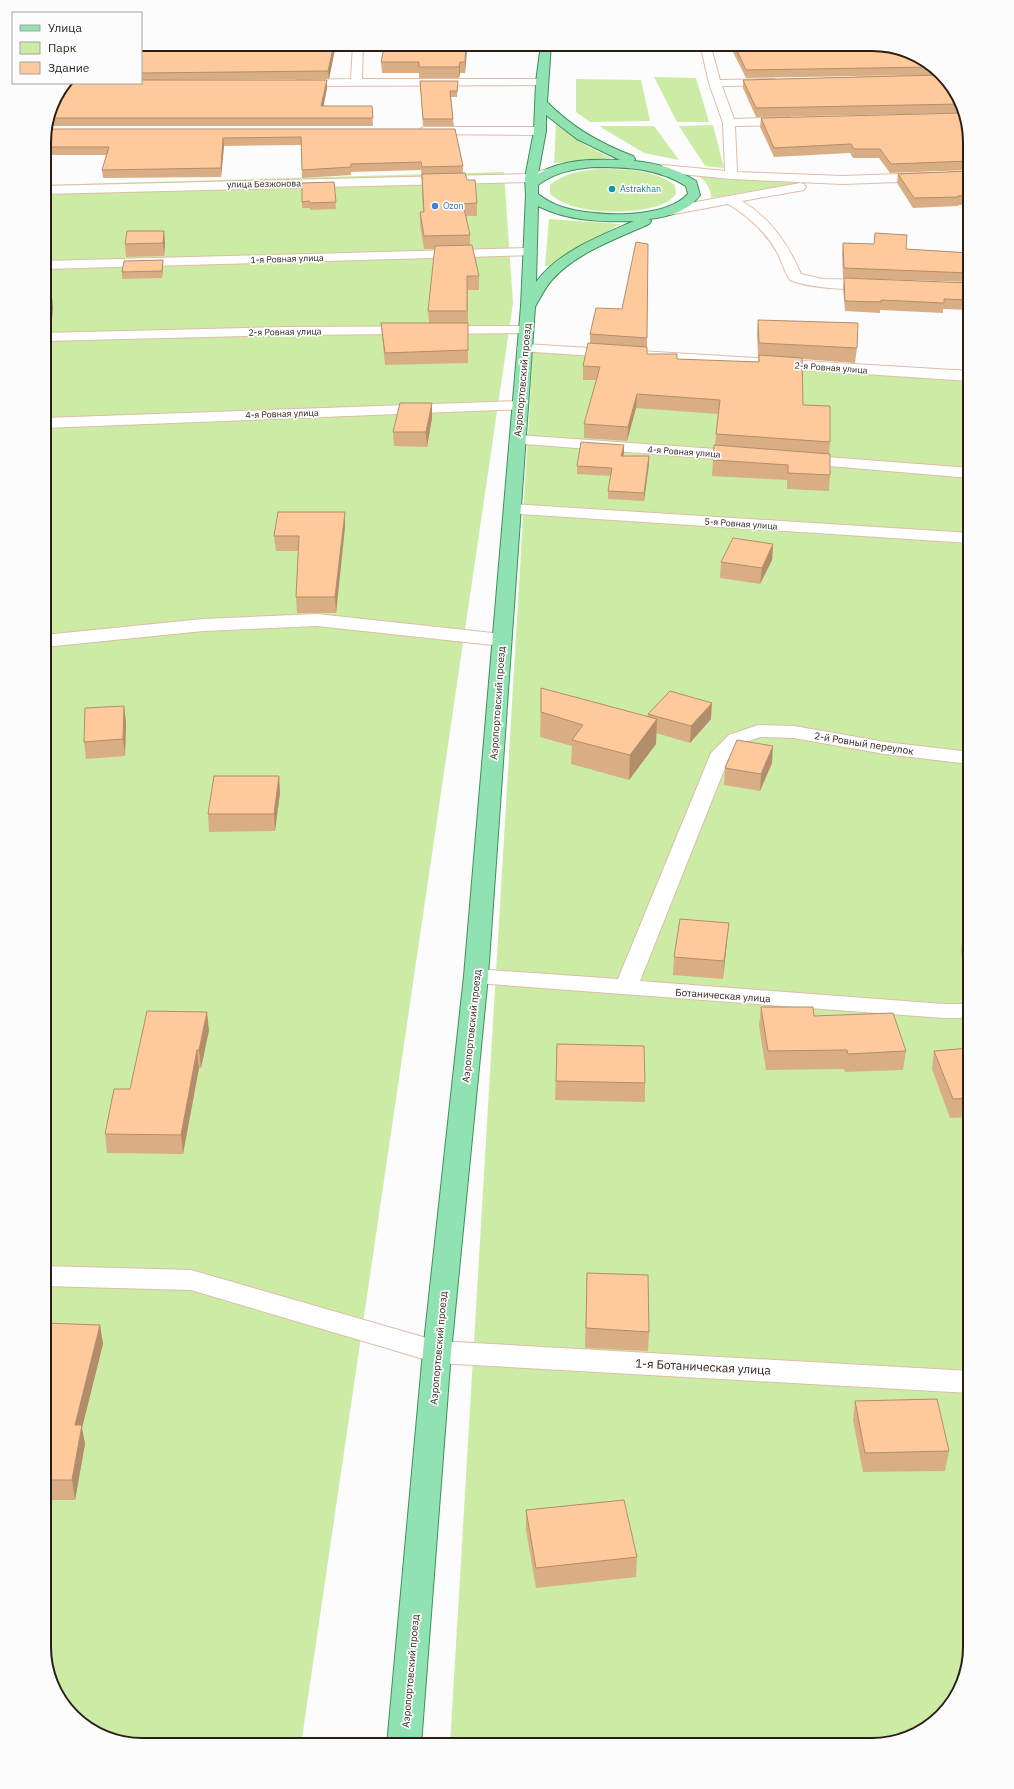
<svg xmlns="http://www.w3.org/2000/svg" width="1014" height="1789" font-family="'IBM Plex Sans',sans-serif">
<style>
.green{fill:#cceca6}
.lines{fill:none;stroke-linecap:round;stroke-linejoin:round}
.minor-casing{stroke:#dfbca6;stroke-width:2}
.major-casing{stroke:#3d9159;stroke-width:2}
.minor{fill:#fff;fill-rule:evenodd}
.major{fill:#91e2b2;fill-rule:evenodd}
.wall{fill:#daae85}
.shaded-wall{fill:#b28d6c}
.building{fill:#feca9b;stroke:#b28d6c}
.culture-dot{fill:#0f9aa8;stroke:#fcfcfc;stroke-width:1.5}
.shop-dot{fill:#3f7fe0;stroke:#fcfcfc;stroke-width:1.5}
.labels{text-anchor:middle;stroke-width:3.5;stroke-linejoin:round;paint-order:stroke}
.far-street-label{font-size:9px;fill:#2a1e15;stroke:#fcfcfc}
.far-culture-label{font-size:9px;fill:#0d838f;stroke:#fcfcfc;text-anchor:start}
.far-shop-label{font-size:9px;fill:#366cbe;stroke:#fcfcfc;text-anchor:start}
.street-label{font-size:10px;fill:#2a1e15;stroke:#fcfcfc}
.near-street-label{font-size:12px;fill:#2a1e15;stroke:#fcfcfc}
.rim{fill:none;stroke:#2a1e15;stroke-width:2}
</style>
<rect width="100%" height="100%" fill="#fcfcfc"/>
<g class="green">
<polygon points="654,77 696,78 709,122 677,122"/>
<polygon points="576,79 641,80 650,121 590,122 576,112"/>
<polygon points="556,124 585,145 611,158 554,163"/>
<polygon points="713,125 724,168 705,166 679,126"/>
<polygon points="599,126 654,126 679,160 644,153"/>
<path d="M598 169C625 169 652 169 675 185L676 194C674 196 671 200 667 202 642 215 585 215 560 201 556 199 553 196 550 194V185C564 173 580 171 598 169Z"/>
<polygon points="504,172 513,303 301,1745 136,1745 87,1728 54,1690 44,1647 44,185"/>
<path d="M699 176 798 181 800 183 711 198C711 188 706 182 699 176Z"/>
<polygon points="549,219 620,224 550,266 545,266"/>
<polygon points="533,350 970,376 970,1647 954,1701 915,1735 872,1745 450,1745"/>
</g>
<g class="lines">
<defs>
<g id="minor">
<polygon points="353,44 363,44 362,79 542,79 548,82 542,85 297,86 291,83 297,80 351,79"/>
<polygon points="700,44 710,44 720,80 774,79 780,82 774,85 722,86 734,119 790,117 796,121 790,125 735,126 737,172 843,176 927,173 931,174 933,177 931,180 927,181 843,184 731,179 660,172 658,169 660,166 664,165 725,171 723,123 709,83"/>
<polygon points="425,127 540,127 544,128 546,131 544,134 540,135 421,134 419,131 421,128"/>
<polygon points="554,167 558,168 560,171 558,174 531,182 44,194 44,186 530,174"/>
<path d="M800 183 804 184 806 187 804 190 742 201C771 219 788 244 801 274L822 279 873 280 878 281 880 284 878 287C859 292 809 288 790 280 784 271 782 261 777 252 765 231 748 216 728 204L669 215 664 214 663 211 664 208 669 207Z"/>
<polygon points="530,248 535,249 537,252 535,255 44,269 44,261"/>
<polygon points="526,326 531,327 533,330 531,333 286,335 44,341 44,333 286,327"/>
<polygon points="524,344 970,371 970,381 519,351 517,348 519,345"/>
<polygon points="520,401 525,403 528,406 525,409 44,428 44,418"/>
<polygon points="518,435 744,451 750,453 752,456 750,459 744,461 512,443 510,440 512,437"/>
<polygon points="800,455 970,468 970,478 794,463 792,460 794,457"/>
<polygon points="512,504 970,533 970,543 506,513 504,509 506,505"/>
<polygon points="317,614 502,634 509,636 511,640 509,644 502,646 317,626 203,631 44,647 44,635 203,619"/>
<polygon points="758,725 794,726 885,742 970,752 970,764 885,754 794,738 760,737 743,743 730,755 640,981 944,1004 970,1004 970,1018 944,1018 476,983 468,981 464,976 468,971 476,969 618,979 711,753 729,735"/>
<polygon points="44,1266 191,1270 437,1341 970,1371 970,1393 437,1363 191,1290 44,1286"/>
</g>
<path id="major" d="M541 44H551L547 102C571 127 601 144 633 156L635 159 634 161C657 163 677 169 696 181L700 195C689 211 668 217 649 219L651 221 649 224C616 239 575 253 551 281 545 288 540 298 535 307L488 976 451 1352 421 1745H387L423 1352 464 976 521 306 526 195 525 178 534 131 536 82ZM546 115 577 139 620 160C592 159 562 159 538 174L546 131ZM594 167C627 167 657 168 686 186L688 194C664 220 594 217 562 207 553 204 546 200 538 194V185C555 172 573 169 594 167ZM538 206C568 221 601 222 634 221 600 236 559 251 536 282Z"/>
</defs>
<use href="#minor" class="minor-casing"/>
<use href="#major" class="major-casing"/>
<use href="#minor" class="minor"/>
<use href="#major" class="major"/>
</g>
<g class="wall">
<polygon points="141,44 336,44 329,79 166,80 327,80 327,88 323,106 372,106 373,126 47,126 52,104 141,83"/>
<polygon points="385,44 470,44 470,50 467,50 465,73 460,73 459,78 419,78 419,73 382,73 381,62"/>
<polygon points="729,44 878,44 927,61 960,99 970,142 970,170 890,173 879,158 853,158 850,153 774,157 760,127 761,118 957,113 756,117 743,88 743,80 915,75 746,78"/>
<polygon points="420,81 458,87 457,97 451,97 453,119 454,126 423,126"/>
<polygon points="455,129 463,166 463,173 467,180 477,203 477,216 466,216 470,235 470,245 479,276 479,290 468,290 468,363 385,365 382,336 381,323 429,323 428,311 435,249 424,249 420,225 420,212 423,212 421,170 351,172 351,175 302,178 301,145 224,146 221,177 103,178 102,170 106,155 49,155 44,136"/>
<polygon points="970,171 970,205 958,205 958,206 913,208 897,183 898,174"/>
<polygon points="334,182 336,209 310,210 310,208 302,208 302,202"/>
<polygon points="164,231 165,244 164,256 126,257 125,244"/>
<polygon points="843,243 906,249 970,253 970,282 843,278 842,253"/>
<polygon points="163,267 162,278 122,279 122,272"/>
<polygon points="844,278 970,283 970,310 943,309 943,313 880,310 880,313 845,311 843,288"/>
<polygon points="622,309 647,338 647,354 677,359 758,362 759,357 758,357 757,333 758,320 857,348 855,363 802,359 803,405 830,442 829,454 830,475 829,491 787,489 787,480 712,476 713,460 715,445 718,414 636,408 627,441 584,438 584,424 596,380 583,380 583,366 590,344 590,334"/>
<polygon points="44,333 51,342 49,359 44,359"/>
<polygon points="432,418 427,447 394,446 393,432"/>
<polygon points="624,445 624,453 623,456 649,456 649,464 644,501 608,499 608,491 611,476 577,474 577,466"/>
<polygon points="345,512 345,527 336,613 297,613 296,597 298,551 276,551 274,536"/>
<polygon points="773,544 772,560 760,584 720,578 721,562"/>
<polygon points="541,688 647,717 648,714 711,719 690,743 656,733 656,744 629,780 571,764 572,746 540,737"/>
<polygon points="124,706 126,723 125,756 86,759 84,742"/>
<polygon points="772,763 760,791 724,785 725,768"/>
<polygon points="279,776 280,793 275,831 209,832 208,814"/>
<polygon points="44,897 46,933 44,933"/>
<polygon points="729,923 727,941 723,979 673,975 674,957"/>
<polygon points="963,932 970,933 970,994 967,994 961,951"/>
<polygon points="761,1007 814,1016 906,1051 903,1070 845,1072 844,1069 766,1070 759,1026"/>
<polygon points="209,1030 201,1068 199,1068 183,1154 107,1153 105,1134 130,1089"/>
<polygon points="557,1044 645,1083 645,1102 555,1100"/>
<polygon points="970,1048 970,1117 950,1118 932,1069 934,1051"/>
<polygon points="587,1273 649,1332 648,1351 585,1348"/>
<polygon points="44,1323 100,1325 103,1344 82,1428 85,1444 75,1500 44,1500"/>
<polygon points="855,1401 949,1451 945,1471 863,1472 853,1420"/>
<polygon points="526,1510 637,1557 636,1577 536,1588 526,1530"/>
</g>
<g class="shaded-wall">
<polygon points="334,44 336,44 329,79 328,71"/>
<polygon points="466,44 467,44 467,50 465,73 465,62"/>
<polygon points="460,62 460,73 459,78 459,67"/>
<polygon points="327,80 327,88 322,114 321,106"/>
<polygon points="223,138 224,146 221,177 221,168"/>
<polygon points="48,147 49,155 44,172 44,160"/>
<polygon points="164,231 165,244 164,256 163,243"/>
<polygon points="163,260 163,267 162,278 162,271"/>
<polygon points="52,299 53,308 51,331 44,333 44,323"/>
<polygon points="49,333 51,342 49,359 48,350"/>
<polygon points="637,394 636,408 627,441 628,427"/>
<polygon points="432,403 432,418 427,447 426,432"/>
<polygon points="624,445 624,453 621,464 621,456"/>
<polygon points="649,456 649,464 644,501 644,493"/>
<polygon points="345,512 345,527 336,613 335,597"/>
<polygon points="773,544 772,560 760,584 762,568"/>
<polygon points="712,703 711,719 690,743 691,726"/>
<polygon points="124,706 126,723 125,756 123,739"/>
<polygon points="657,719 656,744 629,780 630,755"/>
<polygon points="773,746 772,763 760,791 761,774"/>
<polygon points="279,776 280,793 275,831 274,814"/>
<polygon points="44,897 45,901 46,933 44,920"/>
<polygon points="729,923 727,941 723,979 724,961"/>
<polygon points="207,1012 209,1030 201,1068 199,1050"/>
<polygon points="197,1050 199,1068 183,1154 181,1135"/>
<polygon points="100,1325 103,1344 82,1428 85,1444 75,1500 72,1480 75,1425"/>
</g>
<g class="building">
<polygon points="141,44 334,44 328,71 141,73"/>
<polygon points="385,44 466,44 465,62 460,62 459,67 419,67 419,62 381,62"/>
<polygon points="734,44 878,44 927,61 932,67 746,70"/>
<polygon points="939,75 960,99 961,104 756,108 743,80"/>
<polygon points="141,80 327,80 321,106 372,106 373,118 48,118 52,104 66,83 141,83"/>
<polygon points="420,81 458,81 457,91 450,91 453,119 423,119"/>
<polygon points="963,113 970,142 970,161 891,164 880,149 854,149 851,144 774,148 761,118"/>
<polygon points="46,129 455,129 463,166 422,167 421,162 351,164 351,167 302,170 301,137 223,138 221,168 102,170 109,147 48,147 44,160 44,136"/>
<polygon points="970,171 970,195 958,196 959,197 914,198 898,174"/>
<polygon points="465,173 467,180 475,180 477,203 463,204 470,235 424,236 420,212 424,212 422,174"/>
<polygon points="334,182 336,202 310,203 309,201 302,202 302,183"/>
<polygon points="127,231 164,231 163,243 125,244"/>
<polygon points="875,233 907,235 906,249 970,253 970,273 844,268 843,243 874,244"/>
<polygon points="636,242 648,244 647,338 590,334 596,308 622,309"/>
<polygon points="472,245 479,276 467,276 467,311 428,311 435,246"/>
<polygon points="163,260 162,271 122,272 124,261"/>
<polygon points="844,278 970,283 970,300 944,299 944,303 881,300 881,302 845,301"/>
<polygon points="52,299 50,322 44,323 44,300"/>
<polygon points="758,320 858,323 857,348 759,343"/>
<polygon points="381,323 468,323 468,350 385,353"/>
<polygon points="44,333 49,333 48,350 44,350"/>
<polygon points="588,343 647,347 647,354 677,354 677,359 759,362 759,355 802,358 803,405 830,406 830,442 716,434 720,400 637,394 628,427 584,424 600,367 583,366"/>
<polygon points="400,403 432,403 426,432 393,432"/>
<polygon points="581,442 624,445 621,456 649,456 644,493 608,491 612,468 577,466"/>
<polygon points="714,445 830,454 830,475 788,473 788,465 713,460"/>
<polygon points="278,512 345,512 335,597 296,597 299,536 274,536"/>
<polygon points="733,538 773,544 762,568 721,562"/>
<polygon points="541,688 657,719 630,755 572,740 583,725 541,712"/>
<polygon points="670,691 712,703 691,726 648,714"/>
<polygon points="124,706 123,739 84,742 85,708"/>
<polygon points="737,740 773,746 761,774 725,768"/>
<polygon points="214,776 279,776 274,814 208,814"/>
<polygon points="680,919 729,923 724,961 674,957"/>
<polygon points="963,932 970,933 970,975"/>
<polygon points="761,1007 813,1007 814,1016 893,1013 906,1051 848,1054 847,1050 768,1051"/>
<polygon points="147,1011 207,1012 199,1050 197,1050 181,1135 105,1134 114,1089 130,1089"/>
<polygon points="557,1044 644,1046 645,1083 556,1081"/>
<polygon points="970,1048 970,1098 953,1099 934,1051"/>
<polygon points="587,1273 648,1275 649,1332 586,1328"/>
<polygon points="44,1323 100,1325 75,1425 82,1425 72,1480 44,1480"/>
<polygon points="937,1399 949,1451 865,1453 855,1401"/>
<polygon points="624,1500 637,1557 536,1568 526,1510"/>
</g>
<circle class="culture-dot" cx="612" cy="189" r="4"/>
<circle class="shop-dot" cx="435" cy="206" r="4"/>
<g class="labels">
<g class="far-street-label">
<text transform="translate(264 184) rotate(-1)" y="3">улица Безжонова</text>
<text transform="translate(287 259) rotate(-2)" y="3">1-я Ровная улица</text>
<text transform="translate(285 332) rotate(-1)" y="3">2-я Ровная улица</text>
<text transform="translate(831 368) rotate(4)" y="3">2-я Ровная улица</text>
<text transform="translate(282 414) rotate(-2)" y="3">4-я Ровная улица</text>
<text transform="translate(684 452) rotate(4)" y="3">4-я Ровная улица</text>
<text transform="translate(741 524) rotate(4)" y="3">5-я Ровная улица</text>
</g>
<g class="far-culture-label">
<text x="620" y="192">Astrakhan</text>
</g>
<g class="far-shop-label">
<text x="443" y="209">Ozon</text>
</g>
<g class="street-label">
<text transform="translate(522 380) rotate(-85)" y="4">Аэропортовский проезд</text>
<text transform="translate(497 703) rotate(-86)" y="4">Аэропортовский проезд</text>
<text transform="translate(864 743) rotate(9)" y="4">2-й Ровный переулок</text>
<text transform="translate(723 995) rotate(4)" y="4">Ботаническая улица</text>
<text transform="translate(471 1026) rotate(-84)" y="4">Аэропортовский проезд</text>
<text transform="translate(438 1348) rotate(-85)" y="4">Аэропортовский проезд</text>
<text transform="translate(410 1671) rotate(-85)" y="4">Аэропортовский проезд</text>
</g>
<g class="near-street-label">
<text transform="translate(703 1367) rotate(3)" y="4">1-я Ботаническая улица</text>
</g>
</g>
<path d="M0 0H1014V1789H0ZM142 51H872A91 91 0 0 1 963 142V1647A91 91 0 0 1 872 1738H142A91 91 0 0 1 51 1647V142A91 91 0 0 1 142 51Z" fill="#fcfcfc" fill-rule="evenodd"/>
<path class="rim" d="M142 51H872A91 91 0 0 1 963 142V1647A91 91 0 0 1 872 1738H142A91 91 0 0 1 51 1647V142A91 91 0 0 1 142 51Z"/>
<rect x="12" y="12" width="130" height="72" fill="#fcfcfc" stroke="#a8a3a0"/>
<rect x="20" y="25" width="20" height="6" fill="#91e2b2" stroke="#a8a3a0"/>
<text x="48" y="32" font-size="12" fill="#2a1e15">Улица</text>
<rect x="20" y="42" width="20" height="12" fill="#cceca6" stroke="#a8a3a0"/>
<text x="48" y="52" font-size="12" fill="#2a1e15">Парк</text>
<rect x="20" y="62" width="20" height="12" fill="#feca9b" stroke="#a8a3a0"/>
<text x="48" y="72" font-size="12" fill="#2a1e15">Здание</text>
</svg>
